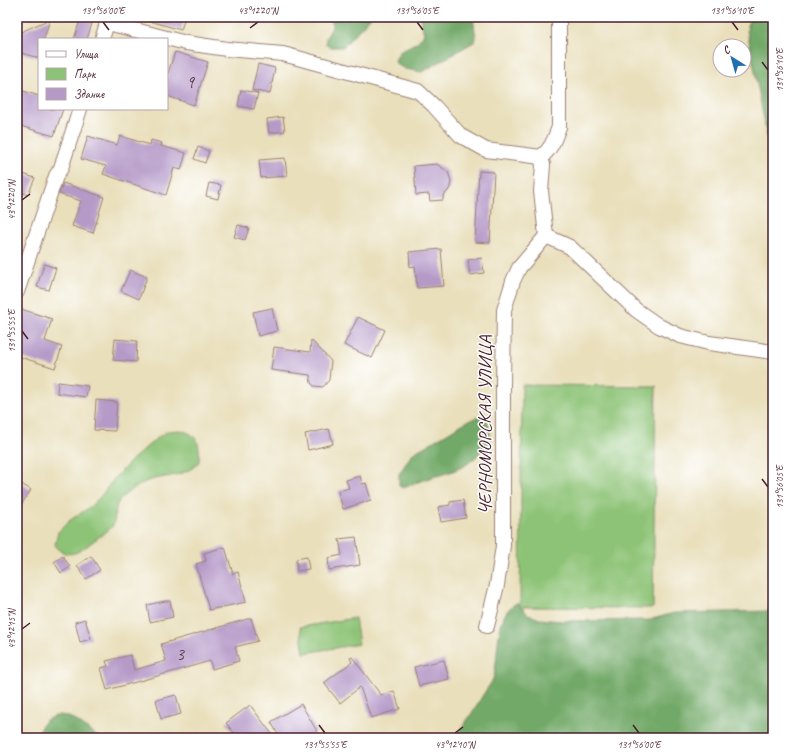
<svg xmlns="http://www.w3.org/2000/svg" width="790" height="755" font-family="Caveat,sans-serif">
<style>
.green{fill:#8dc376;stroke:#6c7150}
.forest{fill:#72a967;stroke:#5e6449}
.building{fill:#b59ac8}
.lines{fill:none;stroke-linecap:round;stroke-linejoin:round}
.street-casing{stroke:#9a7f73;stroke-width:16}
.street{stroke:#fff;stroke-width:14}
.ticks{fill:none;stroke:#4a1f2b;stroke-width:1.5}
.labels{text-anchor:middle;stroke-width:3;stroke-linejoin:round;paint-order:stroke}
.number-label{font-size:17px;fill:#653e52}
.street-label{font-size:19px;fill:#4a1f2b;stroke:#fff}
.neatline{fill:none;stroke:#4a1f2b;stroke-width:1.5}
.ticks-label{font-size:10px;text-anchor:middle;fill:#4a1f2b}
</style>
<rect width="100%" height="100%" fill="#fff"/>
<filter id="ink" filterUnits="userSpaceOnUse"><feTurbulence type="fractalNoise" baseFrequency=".025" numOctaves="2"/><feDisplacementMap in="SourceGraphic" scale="8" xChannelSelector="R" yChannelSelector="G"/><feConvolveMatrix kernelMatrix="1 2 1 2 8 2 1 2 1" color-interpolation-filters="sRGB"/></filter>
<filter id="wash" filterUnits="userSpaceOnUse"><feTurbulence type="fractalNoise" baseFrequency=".012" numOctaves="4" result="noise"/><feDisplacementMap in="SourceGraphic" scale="16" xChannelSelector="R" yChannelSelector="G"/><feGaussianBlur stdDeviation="0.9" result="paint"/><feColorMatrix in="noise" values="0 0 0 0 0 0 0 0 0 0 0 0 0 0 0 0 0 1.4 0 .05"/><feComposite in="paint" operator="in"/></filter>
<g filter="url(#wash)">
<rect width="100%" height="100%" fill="#e9dfbb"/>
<g class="green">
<polygon points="522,385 656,386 653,608 520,607"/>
<path d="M180 430C199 435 200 444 199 462 180 482 159 472 138 486 132 490 123 495 119 501 114 508 116 518 113 525 110 530 101 535 96 539 83 549 69 563 55 545L58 532 69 521 90 507 101 496 117 475 132 460 157 438 168 431Z"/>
<polygon points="355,618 359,644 304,653 300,627"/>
</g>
<g class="forest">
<path d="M333 17H371L343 47H329C321 40 329 35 332 27 332 24 332 20 333 17Z"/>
<path d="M420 17H473L476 39 474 42 422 72 405 69 396 64 395 61C400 47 406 49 417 42 419 40 422 37 424 34Z"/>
<polygon points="750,17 773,17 773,167 747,30"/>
<path d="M481 415C486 418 490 425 490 430 491 440 487 445 481 452 463 471 449 472 426 479 418 482 410 485 403 488L399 486V474L412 454 464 423Z"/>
<path d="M517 603 528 614 539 619 562 621 649 620 674 613 773 611V738H454C465 725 474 710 483 695 486 690 491 684 493 679 500 658 493 614 517 603Z"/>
<path d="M60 715C78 717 85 730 100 738H39C39 723 46 718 60 715Z"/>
</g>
<g id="blocks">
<g class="building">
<polygon points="81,17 94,17 87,39 74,39"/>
<polygon points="146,17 185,17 181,30 146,20"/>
<polygon points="50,19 44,39 39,39 39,58 17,52 21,32"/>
<polygon points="175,52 208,62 194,105 167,96 167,76"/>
<polygon points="258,64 275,68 270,94 252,90"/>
<polygon points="17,89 39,96 39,109 63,109 54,136 17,125"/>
<polygon points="241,90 258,93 254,109 238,106"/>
<polygon points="283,117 285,131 269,133 267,119"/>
<polygon points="88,136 117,145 120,136 150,145 151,140 162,143 161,146 186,153 181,170 174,168 166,195 103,174 106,166 81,159"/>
<polygon points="198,147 209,151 205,163 194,159"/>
<polygon points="285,158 287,176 261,178 259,160"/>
<polygon points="437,164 448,172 451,181 450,187 448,191 443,196 443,200 430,201 429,194 416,195 414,166"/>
<polygon points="479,171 494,172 490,243 475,242"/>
<polygon points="17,172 35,178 28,195 17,191"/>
<polygon points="63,183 104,197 93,233 72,226 81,201 59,194"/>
<polygon points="209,183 221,185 218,199 206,196"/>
<polygon points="238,225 249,228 245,240 234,237"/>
<polygon points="441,249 444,286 417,288 415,266 410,267 409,252"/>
<polygon points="482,258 484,273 470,275 468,260"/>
<polygon points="44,264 56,268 49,290 37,287"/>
<polygon points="130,270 147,277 139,299 121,291"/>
<polygon points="272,308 277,331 258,336 253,312"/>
<polygon points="21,309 52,319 45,341 62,347 55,368 17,356 17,321"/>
<polygon points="358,317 385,330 372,358 344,345"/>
<polygon points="115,339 137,341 136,362 113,360"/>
<polygon points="311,340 331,361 329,380 323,387 314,386 311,383 310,375 271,370 274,347 310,352"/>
<polygon points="58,382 88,386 86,397 57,393"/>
<polygon points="96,400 117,402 115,431 94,430"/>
<polygon points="329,429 333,444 308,450 305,434"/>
<polygon points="360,476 362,484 366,483 371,500 343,509 338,491 349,488 346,480"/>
<polygon points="17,481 31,490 17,511"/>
<polygon points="463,500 466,518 441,522 438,507 450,505 450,502"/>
<polygon points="356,537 360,565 329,570 328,558 342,555 339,539"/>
<polygon points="225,547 233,574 238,572 246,602 209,610 196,564 206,561 204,553"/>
<polygon points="63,556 70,567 61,573 54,562"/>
<polygon points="91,556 100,570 86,579 77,565"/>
<polygon points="307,557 309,569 297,571 296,559"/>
<polygon points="165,601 170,601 173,617 150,622 147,605"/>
<polygon points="251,618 258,641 235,647 239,661 212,669 210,661 154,677 107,690 101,668 108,666 106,661 130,655 134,670 166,661 161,644"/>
<polygon points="85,619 91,639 80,642 75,622"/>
<polygon points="352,657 381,695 394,691 400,709 371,718 360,687 340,703 324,683 352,662 350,658"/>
<polygon points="444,660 449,679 419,686 414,667"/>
<polygon points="176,695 181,714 161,719 156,700"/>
<polygon points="301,704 317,731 305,738 280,738 271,722"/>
<polygon points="250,705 275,738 238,738 226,723"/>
</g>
</g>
</g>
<g filter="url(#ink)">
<use href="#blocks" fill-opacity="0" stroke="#9a7f73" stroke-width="1"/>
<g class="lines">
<defs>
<g id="street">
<polyline points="108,23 186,43 227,49 283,54 418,91 434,106 461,136 486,150 541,157"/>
<polyline points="102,39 109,17"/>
<path d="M541 157C552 148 554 140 559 127V17"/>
<polyline points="541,157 543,165 541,191 546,236"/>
<polyline points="546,236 570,247 636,310 659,326 680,336 709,343 773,352"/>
<polyline points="17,292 56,176 61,168 80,109"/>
<polyline points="487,626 497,585 503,546 503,385 504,310 513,281 519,268 546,236"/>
</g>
</defs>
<use href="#street" class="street-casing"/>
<use href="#street" class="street"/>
</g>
</g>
<path class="ticks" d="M103 22 109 30M417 22 423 30M732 22 738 30M250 28 258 22M762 62 768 70M22 200 30 194M22 331 28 339M762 479 768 487M22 629 30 623M319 725 325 733M633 725 639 733M455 733 463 727"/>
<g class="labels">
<g class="number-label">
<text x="190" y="88">9</text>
<text x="180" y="660">3</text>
</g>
<g class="street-label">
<text transform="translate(484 425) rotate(-90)" y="7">ЧЕРНОМОРСКАЯ УЛИЦА</text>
</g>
</g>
<rect width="790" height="755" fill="none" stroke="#fff" stroke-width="44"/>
<rect x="38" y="38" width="130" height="72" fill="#ffffff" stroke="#b7a5aa"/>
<rect x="46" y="51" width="20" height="6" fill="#ffffff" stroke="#b7a5aa"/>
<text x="74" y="58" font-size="12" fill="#4a1f2b">Улица</text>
<rect x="46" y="68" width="20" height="12" fill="#8dc376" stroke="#b7a5aa"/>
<text x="74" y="78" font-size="12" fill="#4a1f2b">Парк</text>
<rect x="46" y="88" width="20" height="12" fill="#b59ac8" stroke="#b7a5aa"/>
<text x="74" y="98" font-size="12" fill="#4a1f2b">Здание</text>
<g transform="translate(732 58) rotate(323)"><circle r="19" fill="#ffffff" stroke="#b7a5aa"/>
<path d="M0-3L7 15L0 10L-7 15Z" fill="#1f6fb2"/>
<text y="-6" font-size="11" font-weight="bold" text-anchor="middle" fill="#4a1f2b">С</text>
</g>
<rect x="22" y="22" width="746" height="711" class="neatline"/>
<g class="ticks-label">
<text x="103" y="14">131°56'00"E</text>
<text x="258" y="14">43°12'20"N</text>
<text x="417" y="14">131°56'05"E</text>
<text x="732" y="14">131°56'10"E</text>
<text transform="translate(779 70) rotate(-90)" y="4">131°56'10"E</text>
<text transform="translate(11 200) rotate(-90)" y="4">43°12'20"N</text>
<text transform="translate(11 331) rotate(-90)" y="4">131°55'55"E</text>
<text transform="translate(779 487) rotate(-90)" y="4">131°56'05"E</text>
<text transform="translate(11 629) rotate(-90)" y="4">43°12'15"N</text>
<text x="325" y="748">131°55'55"E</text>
<text x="455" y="748">43°12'10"N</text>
<text x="639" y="748">131°56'00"E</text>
</g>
</svg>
